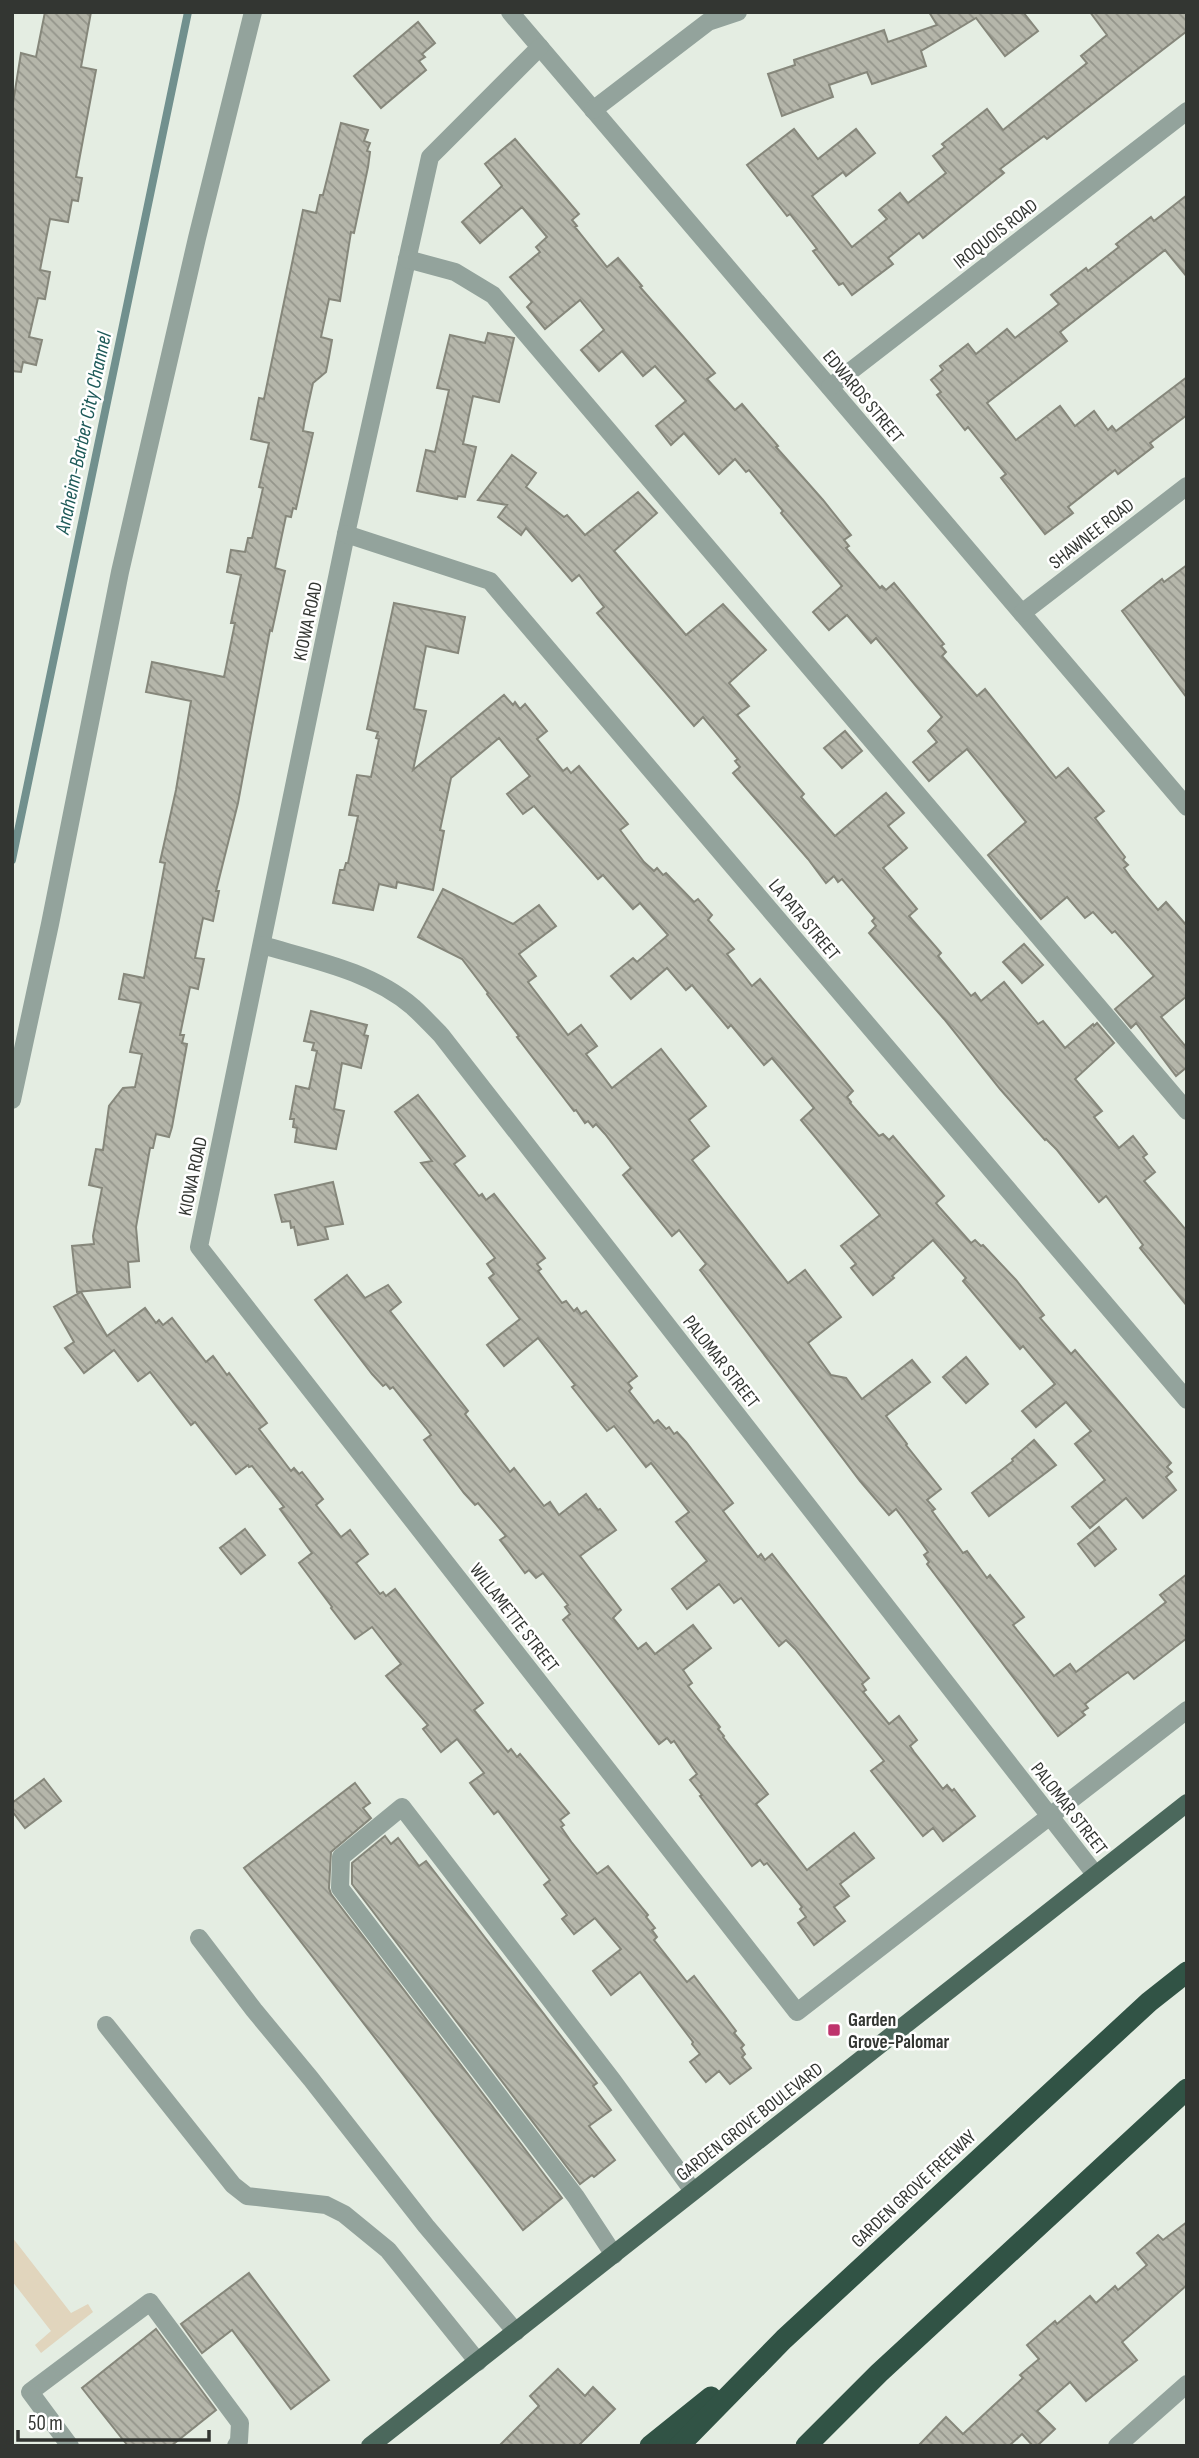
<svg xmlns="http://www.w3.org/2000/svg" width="1199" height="2458" font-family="'Sofia Sans Condensed',sans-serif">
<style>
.green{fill:#e1d5bd}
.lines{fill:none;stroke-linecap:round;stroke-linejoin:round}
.stream{stroke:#71908e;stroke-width:8}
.building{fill:url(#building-back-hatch);stroke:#86877b;stroke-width:2}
.minor{stroke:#93a39c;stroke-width:18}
.major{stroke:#4b685c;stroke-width:18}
.highway{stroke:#315345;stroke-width:21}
.poi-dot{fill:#be346c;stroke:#fff;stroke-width:2.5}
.labels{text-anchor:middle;stroke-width:5;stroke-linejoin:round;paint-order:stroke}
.street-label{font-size:19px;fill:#333632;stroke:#fff}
.poi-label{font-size:19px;font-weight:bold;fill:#333632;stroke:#fff;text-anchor:start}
.water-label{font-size:21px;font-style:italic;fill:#1e5a59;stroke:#fff}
</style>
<defs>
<pattern id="building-back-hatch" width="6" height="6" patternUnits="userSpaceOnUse" patternTransform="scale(1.75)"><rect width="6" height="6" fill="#b5b6aa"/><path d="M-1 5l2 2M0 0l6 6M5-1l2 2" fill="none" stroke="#94958b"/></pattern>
</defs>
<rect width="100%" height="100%" fill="#e4ede2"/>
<polygon class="green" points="12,2237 71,2313 88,2304 93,2312 41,2353 35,2345 51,2331 12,2281"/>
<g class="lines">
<polyline class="stream" points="12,860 188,12"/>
</g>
<g class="building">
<polygon points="45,12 91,12 81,67 96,70 76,177 82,178 78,201 72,200 68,222 50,219 40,270 50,272 45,299 38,298 29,337 42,340 36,365 23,362 21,372 12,371 12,109 21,53 36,57"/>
<polygon points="929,12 1023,12 1038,31 1005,56 976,18 921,51 926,66 872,84 867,72 829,85 833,97 782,116 768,74 795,65 794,60 884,30 888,42 937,25"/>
<polygon points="1090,12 1187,12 1187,31 1047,139 1044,136 1000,169 1004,173 923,238 919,233 888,258 893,264 852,295 843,283 839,285 813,251 817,249 790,214 787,216 747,165 794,129 818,159 856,129 875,153 846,176 843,172 812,196 852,247 887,219 879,210 900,193 908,203 946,173 933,156 945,147 942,144 987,109 1003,130 1087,63 1081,56 1107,35"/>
<polygon points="418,22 435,43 422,54 425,57 419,61 426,70 381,108 354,76"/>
<polygon points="341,123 368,130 364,141 370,143 367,151 370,152 368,167 354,233 351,232 340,301 329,299 321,337 332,340 329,357 326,372 313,383 304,424 303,431 313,433 296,509 293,508 291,517 286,516 275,568 285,571 272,631 270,630 238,803 216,891 219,891 213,921 203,918 195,958 204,959 198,989 190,987 180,1035 184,1035 182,1043 187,1044 172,1127 169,1137 156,1134 153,1148 150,1148 136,1227 139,1261 128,1262 130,1287 77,1292 72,1246 94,1244 93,1236 102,1188 89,1185 96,1149 103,1150 109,1106 123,1088 135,1087 142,1054 130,1052 141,1003 119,999 124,974 144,978 165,863 160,862 176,790 191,701 146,692 152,662 224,677 235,623 231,623 241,575 227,572 231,550 245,552 248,538 252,538 263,488 259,487 269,443 251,439 259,398 264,399 303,210 316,213 320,195 323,195"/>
<polygon points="515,139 579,214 572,220 577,226 575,227 607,267 618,258 642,286 640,287 715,373 707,379 735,410 742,404 778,446 776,447 823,500 851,535 844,540 849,546 846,548 880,588 882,586 886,590 894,583 944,644 941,646 946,652 942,656 977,696 985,689 1056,778 1068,768 1104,811 1095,818 1125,857 1123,860 1128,865 1124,868 1132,879 1158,910 1166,902 1187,926 1187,996 1161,1017 1187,1048 1187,1067 1176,1076 1136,1023 1131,1028 1115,1009 1154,976 1115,931 1112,933 1093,912 1085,918 1067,897 1041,919 1019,893 988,855 1026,822 967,749 929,781 913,762 937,742 928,731 942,717 876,638 871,643 847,615 829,630 813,612 842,586 781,513 783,511 749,470 746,472 735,459 719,474 684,433 671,445 656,426 686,401 655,366 643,376 622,351 599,371 581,350 604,330 580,300 545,329 527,307 532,302 510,277 540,252 536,247 547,237 522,207 480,243 462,222 502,186 485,164"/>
<polygon points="1187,195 1187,277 1165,250 1060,332 1067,341 987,403 1016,440 1060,406 1075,426 1094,411 1108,430 1112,426 1116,431 1187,377 1187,415 1150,443 1153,447 1118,474 1115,470 1068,507 1073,513 1045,534 1001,478 1006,474 968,427 965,430 937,395 941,392 931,380 943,370 940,366 968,344 976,354 1007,329 1015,338 1059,304 1051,295 1086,268 1088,271 1119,247 1116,244 1151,217 1154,221"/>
<polygon points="488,333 514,338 499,402 473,396 463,444 476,447 465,497 458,496 457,499 417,491 426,450 435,452 449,390 437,388 450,335 485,343"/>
<polygon points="512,455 536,473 526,487 564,517 567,515 585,535 638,492 657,513 614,551 686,635 723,604 766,650 729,683 749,706 737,715 804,794 801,797 835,836 886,793 904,813 888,826 907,848 883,868 917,909 909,916 941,953 938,956 971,996 975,993 981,1001 1004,982 1038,1024 1043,1021 1065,1048 1093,1024 1094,1026 1097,1023 1114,1043 1075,1079 1102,1111 1094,1117 1119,1148 1133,1136 1147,1154 1143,1157 1155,1172 1144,1181 1187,1231 1187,1306 1140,1248 1143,1245 1106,1196 1099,1202 1057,1150 1046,1139 1045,1140 1000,1089 944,1019 869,933 876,926 872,921 875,918 842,879 838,882 834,876 826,883 808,859 733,773 740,767 735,761 738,759 703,717 694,726 597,613 604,607 579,575 572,581 526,528 521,535 498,517 507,505 478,500"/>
<polygon points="1187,565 1187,698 1122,611 1162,579 1164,582"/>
<polygon points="394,603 465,617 458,653 426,646 414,709 426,711 413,770 504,695 513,705 515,702 520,709 525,704 547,731 537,739 563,771 567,768 571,773 579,766 628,824 620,830 644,862 654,871 657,868 663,875 666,873 694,902 698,899 712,915 708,920 734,949 727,954 752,986 760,979 853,1091 847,1097 851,1102 850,1103 879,1136 883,1134 889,1140 893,1136 944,1196 936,1203 940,1208 971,1243 975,1240 981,1246 983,1245 1016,1280 1044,1315 1040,1318 1071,1354 1075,1350 1171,1463 1167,1467 1172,1472 1166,1477 1176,1490 1143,1518 1126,1498 1090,1528 1072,1507 1105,1480 1075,1444 1091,1431 1066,1402 1036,1427 1022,1411 1055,1384 1023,1346 1020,1349 963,1281 966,1278 933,1240 892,1276 894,1278 873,1295 851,1268 856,1264 841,1246 880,1215 801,1120 814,1108 772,1058 764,1065 731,1025 728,1028 692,985 686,990 667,968 631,999 611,976 633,958 637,962 668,935 640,903 633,909 603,875 598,879 534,806 523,814 507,794 530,776 499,738 451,778 440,830 444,831 433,890 397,882 396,888 379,884 373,910 333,903 340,870 344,870 346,863 348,863 358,816 349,815 357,775 371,777 379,739 376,738 378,732 367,729"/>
<polygon points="845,731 862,751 842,768 824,748"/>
<polygon points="443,889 513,924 539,905 556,926 519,954 536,976 528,982 568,1035 581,1025 597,1046 586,1054 612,1088 661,1049 706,1106 689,1120 709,1146 692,1160 788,1283 805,1270 841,1317 808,1343 831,1375 846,1378 862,1399 912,1360 930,1382 886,1416 907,1444 906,1445 941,1489 927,1500 935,1509 932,1511 963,1553 967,1551 987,1578 990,1575 1024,1617 1013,1625 1054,1676 1070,1664 1076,1672 1166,1602 1160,1595 1187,1574 1187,1638 1134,1679 1128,1672 1122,1676 1085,1704 1088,1708 1082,1712 1085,1715 1058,1736 927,1564 929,1562 924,1555 928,1552 921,1542 896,1509 889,1515 860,1481 700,1270 706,1264 679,1230 672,1236 623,1175 631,1168 605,1134 596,1124 593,1127 588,1121 585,1123 576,1110 574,1111 517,1037 519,1036 487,994 488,993 462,959 418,937"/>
<polygon points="1024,944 1043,965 1022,983 1003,962"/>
<polygon points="311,1011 367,1025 364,1035 368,1036 361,1068 342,1063 334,1109 344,1111 336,1149 295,1142 297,1128 293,1127 294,1119 290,1119 296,1086 309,1089 317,1051 312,1050 314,1043 304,1041"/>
<polygon points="418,1095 465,1156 454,1164 479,1196 482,1194 486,1200 494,1194 526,1234 545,1258 537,1264 541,1269 538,1271 562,1303 566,1301 574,1311 577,1308 581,1314 586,1311 637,1376 628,1383 632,1388 629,1391 654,1423 658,1420 666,1429 669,1427 674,1434 677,1432 686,1442 733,1503 723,1511 758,1557 761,1554 765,1560 772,1554 869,1678 862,1684 866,1690 863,1692 889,1724 899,1716 917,1740 910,1746 914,1752 943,1789 947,1785 952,1791 954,1789 975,1816 943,1841 933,1828 923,1836 871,1771 884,1761 795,1649 786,1640 779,1646 741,1598 734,1603 719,1584 687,1609 672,1589 707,1561 676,1522 689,1512 651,1463 646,1467 614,1426 607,1431 572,1387 575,1385 538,1338 504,1366 487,1345 520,1319 489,1278 494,1274 487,1264 495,1258 421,1163 432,1161 395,1112"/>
<polygon points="333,1182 343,1224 325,1227 328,1239 298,1245 294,1227 291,1228 290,1221 282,1222 275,1195"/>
<polygon points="347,1275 365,1298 388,1285 401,1302 390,1311 468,1411 465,1414 510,1472 514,1468 544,1506 550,1502 559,1515 586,1494 598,1510 600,1509 616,1530 580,1556 621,1610 613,1618 638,1649 646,1643 655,1654 693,1625 711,1648 683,1670 692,1683 688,1686 720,1727 718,1729 724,1736 723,1737 768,1794 756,1804 807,1870 854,1833 874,1858 840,1884 849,1896 834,1907 845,1921 814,1945 798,1923 806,1917 800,1909 802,1907 767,1863 764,1865 760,1860 752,1866 734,1842 700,1796 702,1795 690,1780 697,1774 674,1741 671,1743 667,1738 659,1744 563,1620 570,1614 565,1607 568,1605 543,1573 536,1578 529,1570 525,1573 500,1540 506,1536 478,1503 475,1505 464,1493 424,1440 431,1435 426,1428 393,1387 390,1389 386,1384 383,1386 372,1374 315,1300"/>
<polygon points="81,1292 107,1336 145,1308 156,1323 159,1320 163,1325 172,1318 206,1362 213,1356 227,1375 229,1373 267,1423 259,1429 291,1471 294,1468 299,1474 302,1472 323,1499 316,1505 341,1537 350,1530 368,1554 356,1563 380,1594 383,1592 386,1596 395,1589 483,1703 474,1710 508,1752 511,1749 517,1757 520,1754 530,1766 569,1813 560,1820 564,1825 561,1827 572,1843 597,1874 608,1866 648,1915 646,1917 655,1928 652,1930 657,1937 654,1940 687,1982 694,1976 736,2031 734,2033 744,2045 741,2048 745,2054 742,2057 751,2068 730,2084 719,2071 706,2082 690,2062 700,2054 692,2044 693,2042 640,1972 611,1995 593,1971 621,1949 595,1918 574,1934 562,1919 567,1915 544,1885 550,1880 498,1811 494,1814 470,1783 484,1773 457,1739 441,1752 423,1729 428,1725 386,1676 401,1664 372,1627 355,1639 331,1608 332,1607 299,1563 312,1553 280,1509 284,1507 252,1466 249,1467 248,1465 236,1474 195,1422 191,1425 150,1372 138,1381 114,1350 84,1373 65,1348 74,1342 54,1307"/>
<polygon points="966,1357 988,1384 966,1403 943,1377"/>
<polygon points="1034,1440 1056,1465 989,1516 972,1493 1013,1461 1012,1459"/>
<polygon points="1099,1527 1116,1549 1095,1566 1078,1544"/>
<polygon points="245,1529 265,1555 241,1574 220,1548"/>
<polygon points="44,1779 61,1801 25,1828 12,1811 12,1803"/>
<polygon points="355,1783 370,1803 363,1808 371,1818 331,1852 329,1888 331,1894 562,2198 523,2230 244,1868"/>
<polygon points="385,1836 391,1844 398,1838 419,1866 426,1861 597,2083 593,2086 611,2110 589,2126 615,2160 594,2177 592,2175 580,2184 352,1884 352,1863"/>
<polygon points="1187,2222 1187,2285 1122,2342 1137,2360 1086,2401 1070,2382 1037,2411 1055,2429 1037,2446 1033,2446 1022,2434 1009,2446 918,2446 946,2417 963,2434 1023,2378 1020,2375 1039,2359 1027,2345 1055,2321 1057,2324 1090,2296 1096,2303 1115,2286 1118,2290 1147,2265 1137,2253 1158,2235 1163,2240"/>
<polygon points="249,2273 329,2380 291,2409 232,2330 202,2353 181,2324"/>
<polygon points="156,2329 216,2410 171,2446 128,2446 82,2388"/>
<polygon points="558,2369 585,2396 593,2387 615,2409 578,2446 499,2446 539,2406 530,2396"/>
</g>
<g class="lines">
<g class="minor">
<polyline points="510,12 1187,807"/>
<polyline points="540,47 430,157 346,534 199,1247 797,2012 1187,1710"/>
<polyline points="593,110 708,22 738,12"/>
<polyline points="407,259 455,272 493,295 1187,1111"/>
<polyline points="830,387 1187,111"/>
<polyline points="346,534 490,581 1187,1400"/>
<polyline points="1022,613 1187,486"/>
<path d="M262 945C313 960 371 971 413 1007 423 1016 432 1026 441 1035L1095 1874"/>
<polyline points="12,1100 50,924 120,572 197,238 253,12"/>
<polyline points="199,1938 254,2010 311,2079 426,2226 516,2332"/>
<polyline points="106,2025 233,2185 247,2196 326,2205 344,2214 388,2250 478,2362"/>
<polyline points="614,2255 576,2197 340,1888 341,1857 402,1807 613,2081 693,2191"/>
<polyline points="70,2446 30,2392 150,2302 240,2423 239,2441 236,2446"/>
<polyline points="1117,2446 1187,2384"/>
</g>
<polyline class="major" points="370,2446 1187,1803"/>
<g class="highway">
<polyline points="650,2446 711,2397"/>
<polyline points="679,2446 784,2339 1149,2002 1187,1972"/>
<polyline points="806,2446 879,2373 1187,2089"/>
</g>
</g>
<rect class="poi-dot" x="827" y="2023" width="14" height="14" rx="3.5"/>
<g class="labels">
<g class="street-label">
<text transform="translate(995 233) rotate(-38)" y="7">IROQUOIS ROAD</text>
<text transform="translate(864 396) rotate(50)" y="7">EDWARDS STREET</text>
<text transform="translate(1091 533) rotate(-38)" y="7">SHAWNEE ROAD</text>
<text transform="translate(307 621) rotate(-78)" y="7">KIOWA ROAD</text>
<text transform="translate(805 919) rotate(50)" y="7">LA PATA STREET</text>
<text transform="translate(192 1176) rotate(-78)" y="7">KIOWA ROAD</text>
<text transform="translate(722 1361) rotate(52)" y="7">PALOMAR STREET</text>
<text transform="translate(515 1617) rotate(52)" y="7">WILLAMETTE STREET</text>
<text transform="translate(1070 1808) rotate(52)" y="7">PALOMAR STREET</text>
<text transform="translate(749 2121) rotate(-38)" y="7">GARDEN GROVE BOULEVARD</text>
<text transform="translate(913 2188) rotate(-43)" y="7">GARDEN GROVE FREEWAY</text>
</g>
<g class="poi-label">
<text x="848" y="2026">Garden<tspan x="848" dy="22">Grove-Palomar</tspan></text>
</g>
<g class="water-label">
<text transform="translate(83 433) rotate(-78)" y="7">Anaheim-Barber City Channel</text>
</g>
</g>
<rect width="1199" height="2458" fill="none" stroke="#333632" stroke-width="28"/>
<path d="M18 2430v10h191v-10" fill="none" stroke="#333632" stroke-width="3.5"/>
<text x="28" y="2430" font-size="21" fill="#333632" stroke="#ffffff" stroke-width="5" paint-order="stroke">50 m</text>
</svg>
